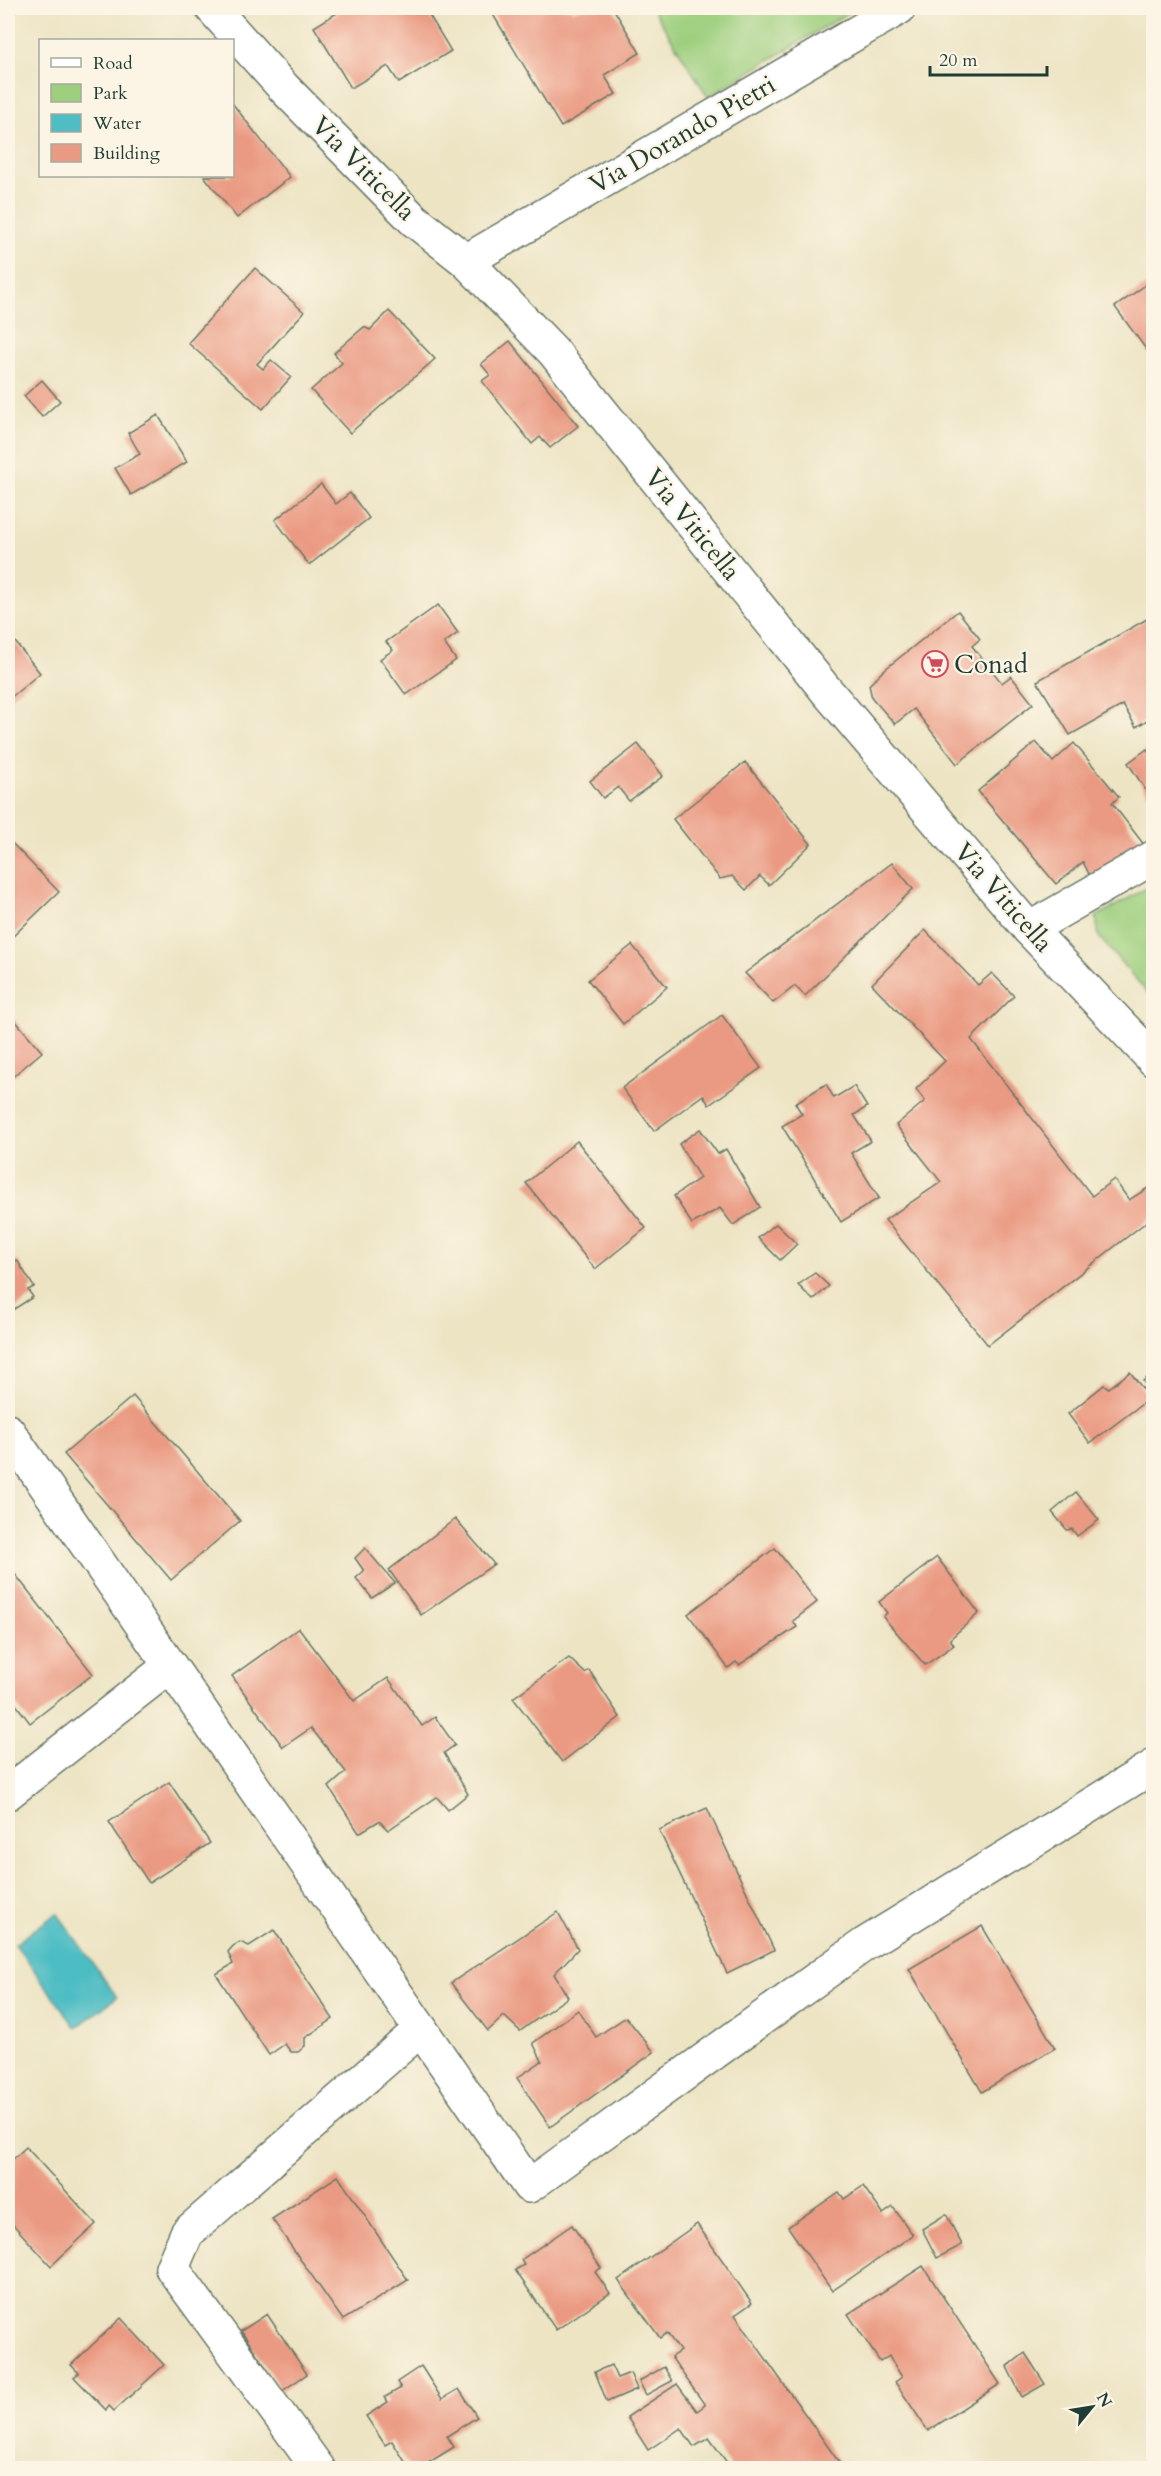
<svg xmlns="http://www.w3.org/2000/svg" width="1161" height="2476" font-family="Cardo,serif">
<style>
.green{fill:#9dcf7e;stroke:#5e8659;stroke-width:1.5}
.water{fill:#4ebdc4;stroke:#367d7c;stroke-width:1.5}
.building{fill:#ea9a82}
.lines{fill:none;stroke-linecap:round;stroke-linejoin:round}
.minor-casing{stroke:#677766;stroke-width:36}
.minor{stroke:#fff;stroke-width:33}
.labels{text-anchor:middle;stroke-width:4.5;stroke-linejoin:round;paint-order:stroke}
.street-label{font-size:26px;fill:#1f3d34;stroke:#fcf5e5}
.poi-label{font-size:26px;fill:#1f3d34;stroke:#fcf5e5;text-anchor:start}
</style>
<rect width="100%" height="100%" fill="#fcf5e5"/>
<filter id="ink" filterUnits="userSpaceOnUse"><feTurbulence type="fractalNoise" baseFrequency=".0167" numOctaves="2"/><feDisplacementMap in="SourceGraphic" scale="12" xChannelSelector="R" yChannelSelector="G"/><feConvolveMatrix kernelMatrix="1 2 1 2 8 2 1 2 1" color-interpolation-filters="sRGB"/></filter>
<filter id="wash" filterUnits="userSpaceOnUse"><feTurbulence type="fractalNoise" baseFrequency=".008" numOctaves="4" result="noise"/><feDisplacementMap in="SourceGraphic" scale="24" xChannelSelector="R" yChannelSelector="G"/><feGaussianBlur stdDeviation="1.35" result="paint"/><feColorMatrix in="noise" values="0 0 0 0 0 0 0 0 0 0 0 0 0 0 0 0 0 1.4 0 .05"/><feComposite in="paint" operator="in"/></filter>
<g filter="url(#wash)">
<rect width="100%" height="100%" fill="#ede4c4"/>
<g class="green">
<polygon points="652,8 856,8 708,97"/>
<polygon points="1153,884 1153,999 1099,937 1096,917"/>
</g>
<polygon class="water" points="57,1913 117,1997 76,2028 15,1944"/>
<g id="blocks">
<g class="building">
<polygon points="345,8 425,8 451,51 399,83 388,66 351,88 314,27"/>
<polygon points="489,8 570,8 573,11 579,8 613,8 640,53 604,75 616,94 561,127"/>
<polygon points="232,103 290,177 237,218 204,176 232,176"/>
<polygon points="255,268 304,312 257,364 263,369 271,360 291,377 263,409 188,343"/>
<polygon points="1154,279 1154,360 1115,307"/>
<polygon points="389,311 435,359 350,433 311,390 342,363 334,353 364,327 370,330"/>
<polygon points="510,341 578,426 550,448 540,437 532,444 482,381 490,375 481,364"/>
<polygon points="42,380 60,401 42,417 24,396"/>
<polygon points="158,415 187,462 131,495 115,468 140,454 128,433"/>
<polygon points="321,484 336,504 350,493 369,518 309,565 275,520"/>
<polygon points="438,605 458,633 444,643 456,660 406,695 380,659 393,650 386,642"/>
<polygon points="958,611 980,639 972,646 1002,683 1011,676 1033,704 957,764 914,709 895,724 872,698 869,685 884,670"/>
<polygon points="1154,615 1154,716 1136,727 1123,705 1070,735 1037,681"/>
<polygon points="8,633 40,673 8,700"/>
<polygon points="1036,742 1053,762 1074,743 1119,797 1112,803 1145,846 1091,878 1083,862 1056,884 978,791"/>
<polygon points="638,744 663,776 629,801 618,787 603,798 590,781"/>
<polygon points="1147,749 1154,759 1154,803 1128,763"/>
<polygon points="745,762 811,844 769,885 760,876 746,890 732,876 720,879 673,819"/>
<polygon points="8,839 59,892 8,941"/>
<polygon points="892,863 913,889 805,996 795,986 773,1003 745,973"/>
<polygon points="925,930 978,985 992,973 1014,996 971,1039 1092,1196 1114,1179 1129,1200 1154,1184 1154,1216 988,1345 885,1220 941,1182 896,1125 925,1101 916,1089 945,1061 872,984"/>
<polygon points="632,945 667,987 623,1024 588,980"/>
<polygon points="8,1012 42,1052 10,1079 8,1076"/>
<polygon points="722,1015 761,1068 709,1105 703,1095 654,1131 622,1088"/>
<polygon points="826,1084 834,1098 854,1086 867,1107 854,1115 871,1141 851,1153 879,1198 841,1222 782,1126 802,1114 795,1103"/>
<polygon points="700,1129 718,1154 726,1149 760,1207 733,1225 720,1208 692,1224 674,1196 700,1178 679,1144"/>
<polygon points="577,1141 646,1228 595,1269 526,1183"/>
<polygon points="776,1224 797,1244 780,1260 758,1238"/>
<polygon points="17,1260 34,1287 28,1290 33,1297 8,1313 8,1266"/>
<polygon points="815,1273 829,1286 813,1300 798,1285"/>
<polygon points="1130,1372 1150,1398 1090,1443 1068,1414 1104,1385 1109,1388"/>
<polygon points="1154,1373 1154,1395 1143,1381"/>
<polygon points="133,1396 240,1521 171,1580 64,1454"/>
<polygon points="1076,1492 1099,1520 1077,1536 1072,1529 1067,1530 1052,1512"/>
<polygon points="455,1519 494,1564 421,1615 389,1570"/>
<polygon points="365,1548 395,1583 372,1598 356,1578 364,1571 355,1558"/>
<polygon points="775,1548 817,1602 793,1621 797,1627 739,1665 736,1662 728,1668 688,1614"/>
<polygon points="937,1557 979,1613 950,1639 954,1645 925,1665 883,1617 887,1613 879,1602"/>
<polygon points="8,1565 93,1674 30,1723 8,1694"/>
<polygon points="299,1628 354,1701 388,1678 422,1726 435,1717 455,1745 444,1753 468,1794 448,1810 437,1797 388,1830 379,1821 359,1833 329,1787 346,1772 311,1728 283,1747 232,1676"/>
<polygon points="569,1658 585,1673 589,1670 620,1717 562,1762 513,1698"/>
<polygon points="169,1782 210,1843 149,1883 109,1822"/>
<polygon points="707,1808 774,1950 727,1973 659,1830"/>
<polygon points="558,1912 578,1949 554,1974 568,1997 520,2031 504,2016 488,2031 451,1983"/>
<polygon points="982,1926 1055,2048 982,2092 909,1969"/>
<polygon points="274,1930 333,2019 305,2038 305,2046 298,2052 291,2052 285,2044 269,2055 216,1974 233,1964 228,1952 233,1946 240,1942 249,1946"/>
<polygon points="578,2010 596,2037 626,2017 654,2052 550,2127 517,2078 542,2061 533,2043"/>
<polygon points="26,2147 96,2224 51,2266 8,2219 8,2164"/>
<polygon points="338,2176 408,2280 343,2320 272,2219"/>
<polygon points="863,2186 883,2214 893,2207 913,2235 832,2291 788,2227 839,2192 844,2199"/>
<polygon points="946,2214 962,2245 937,2258 922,2229"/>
<polygon points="697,2224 752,2303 735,2315 843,2468 731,2468 709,2438 694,2447 681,2428 648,2450 627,2417 677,2384 697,2411 705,2405 671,2357 680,2351 667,2333 660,2338 618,2280"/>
<polygon points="572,2225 601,2268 595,2272 610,2293 556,2330 515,2270 524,2265 521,2260"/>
<polygon points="923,2266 1000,2384 928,2431 895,2382 902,2377 889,2356 880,2362 848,2314"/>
<polygon points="267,2314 307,2374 282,2391 241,2331"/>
<polygon points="121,2318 164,2365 114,2411 109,2406 106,2410 74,2377 79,2373 71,2365"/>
<polygon points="1025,2353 1045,2384 1022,2397 1007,2367"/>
<polygon points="611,2365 617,2378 630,2373 637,2389 607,2402 595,2372"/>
<polygon points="421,2366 442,2399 459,2389 477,2417 447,2436 454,2447 420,2468 409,2468 392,2441 385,2445 366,2416 388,2402 385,2397 401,2388 397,2382"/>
<polygon points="664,2367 672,2381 646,2395 639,2381"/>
</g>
</g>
</g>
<g filter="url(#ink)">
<use href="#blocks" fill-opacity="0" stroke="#677766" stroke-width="1.5"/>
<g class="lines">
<defs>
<g id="minor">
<polyline points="212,8 284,88 414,220 466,261 553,351 825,689 1029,929 1154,1060"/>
<polyline points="466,261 899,8"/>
<polyline points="1029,929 1154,857"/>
<polyline points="8,1431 529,2186 865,1944 1154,1766"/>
<polyline points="8,1793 170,1666"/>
<polyline points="318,2468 172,2268 187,2233 421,2029"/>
</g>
</defs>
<use href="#minor" class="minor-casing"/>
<use href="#minor" class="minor"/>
</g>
</g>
<defs>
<symbol id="supermarket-ring" viewBox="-11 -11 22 22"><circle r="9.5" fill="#fcf5e5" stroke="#d1495b" stroke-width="1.5"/><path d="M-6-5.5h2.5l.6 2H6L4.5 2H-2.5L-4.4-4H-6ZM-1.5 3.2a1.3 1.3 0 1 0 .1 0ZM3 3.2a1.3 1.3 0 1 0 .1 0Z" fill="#d1495b"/></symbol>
</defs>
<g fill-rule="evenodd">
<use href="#supermarket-ring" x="920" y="649" width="30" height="30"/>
</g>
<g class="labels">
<g class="street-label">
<text transform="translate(682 134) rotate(-30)" y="9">Via Dorando Pietri</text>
<text transform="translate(364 168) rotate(45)" y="9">Via Viticella</text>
<text transform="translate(693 524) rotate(51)" y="9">Via Viticella</text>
<text transform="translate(1004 897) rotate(49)" y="9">Via Viticella</text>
</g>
<g class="poi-label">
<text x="954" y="673">Conad</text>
</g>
</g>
<rect width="1161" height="2476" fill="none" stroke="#fcf5e5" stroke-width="30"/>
<rect x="39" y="39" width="195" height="138" fill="#fcf5e5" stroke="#a4ab9e" stroke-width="1.5"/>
<rect x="51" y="58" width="30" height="9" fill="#ffffff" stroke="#a4ab9e" stroke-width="1.5"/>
<text x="93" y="69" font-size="18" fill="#1f3d34">Road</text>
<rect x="51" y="84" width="30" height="18" fill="#9dcf7e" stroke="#a4ab9e" stroke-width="1.5"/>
<text x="93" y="99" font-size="18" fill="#1f3d34">Park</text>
<rect x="51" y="114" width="30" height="18" fill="#4ebdc4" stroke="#a4ab9e" stroke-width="1.5"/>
<text x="93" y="129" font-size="18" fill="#1f3d34">Water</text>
<rect x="51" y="144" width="30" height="18" fill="#ea9a82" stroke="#a4ab9e" stroke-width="1.5"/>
<text x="93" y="159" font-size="18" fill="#1f3d34">Building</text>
<g transform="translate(1092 2407) rotate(60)" stroke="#fcf5e5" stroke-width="4.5" paint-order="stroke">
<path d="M0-4.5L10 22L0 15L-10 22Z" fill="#1f3d34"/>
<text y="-9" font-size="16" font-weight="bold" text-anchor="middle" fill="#1f3d34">N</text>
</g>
<path d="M930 66v9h117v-9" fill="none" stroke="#1f3d34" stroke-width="3"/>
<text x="939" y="66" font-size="18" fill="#1f3d34" stroke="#fcf5e5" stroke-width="4.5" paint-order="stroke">20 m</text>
</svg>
